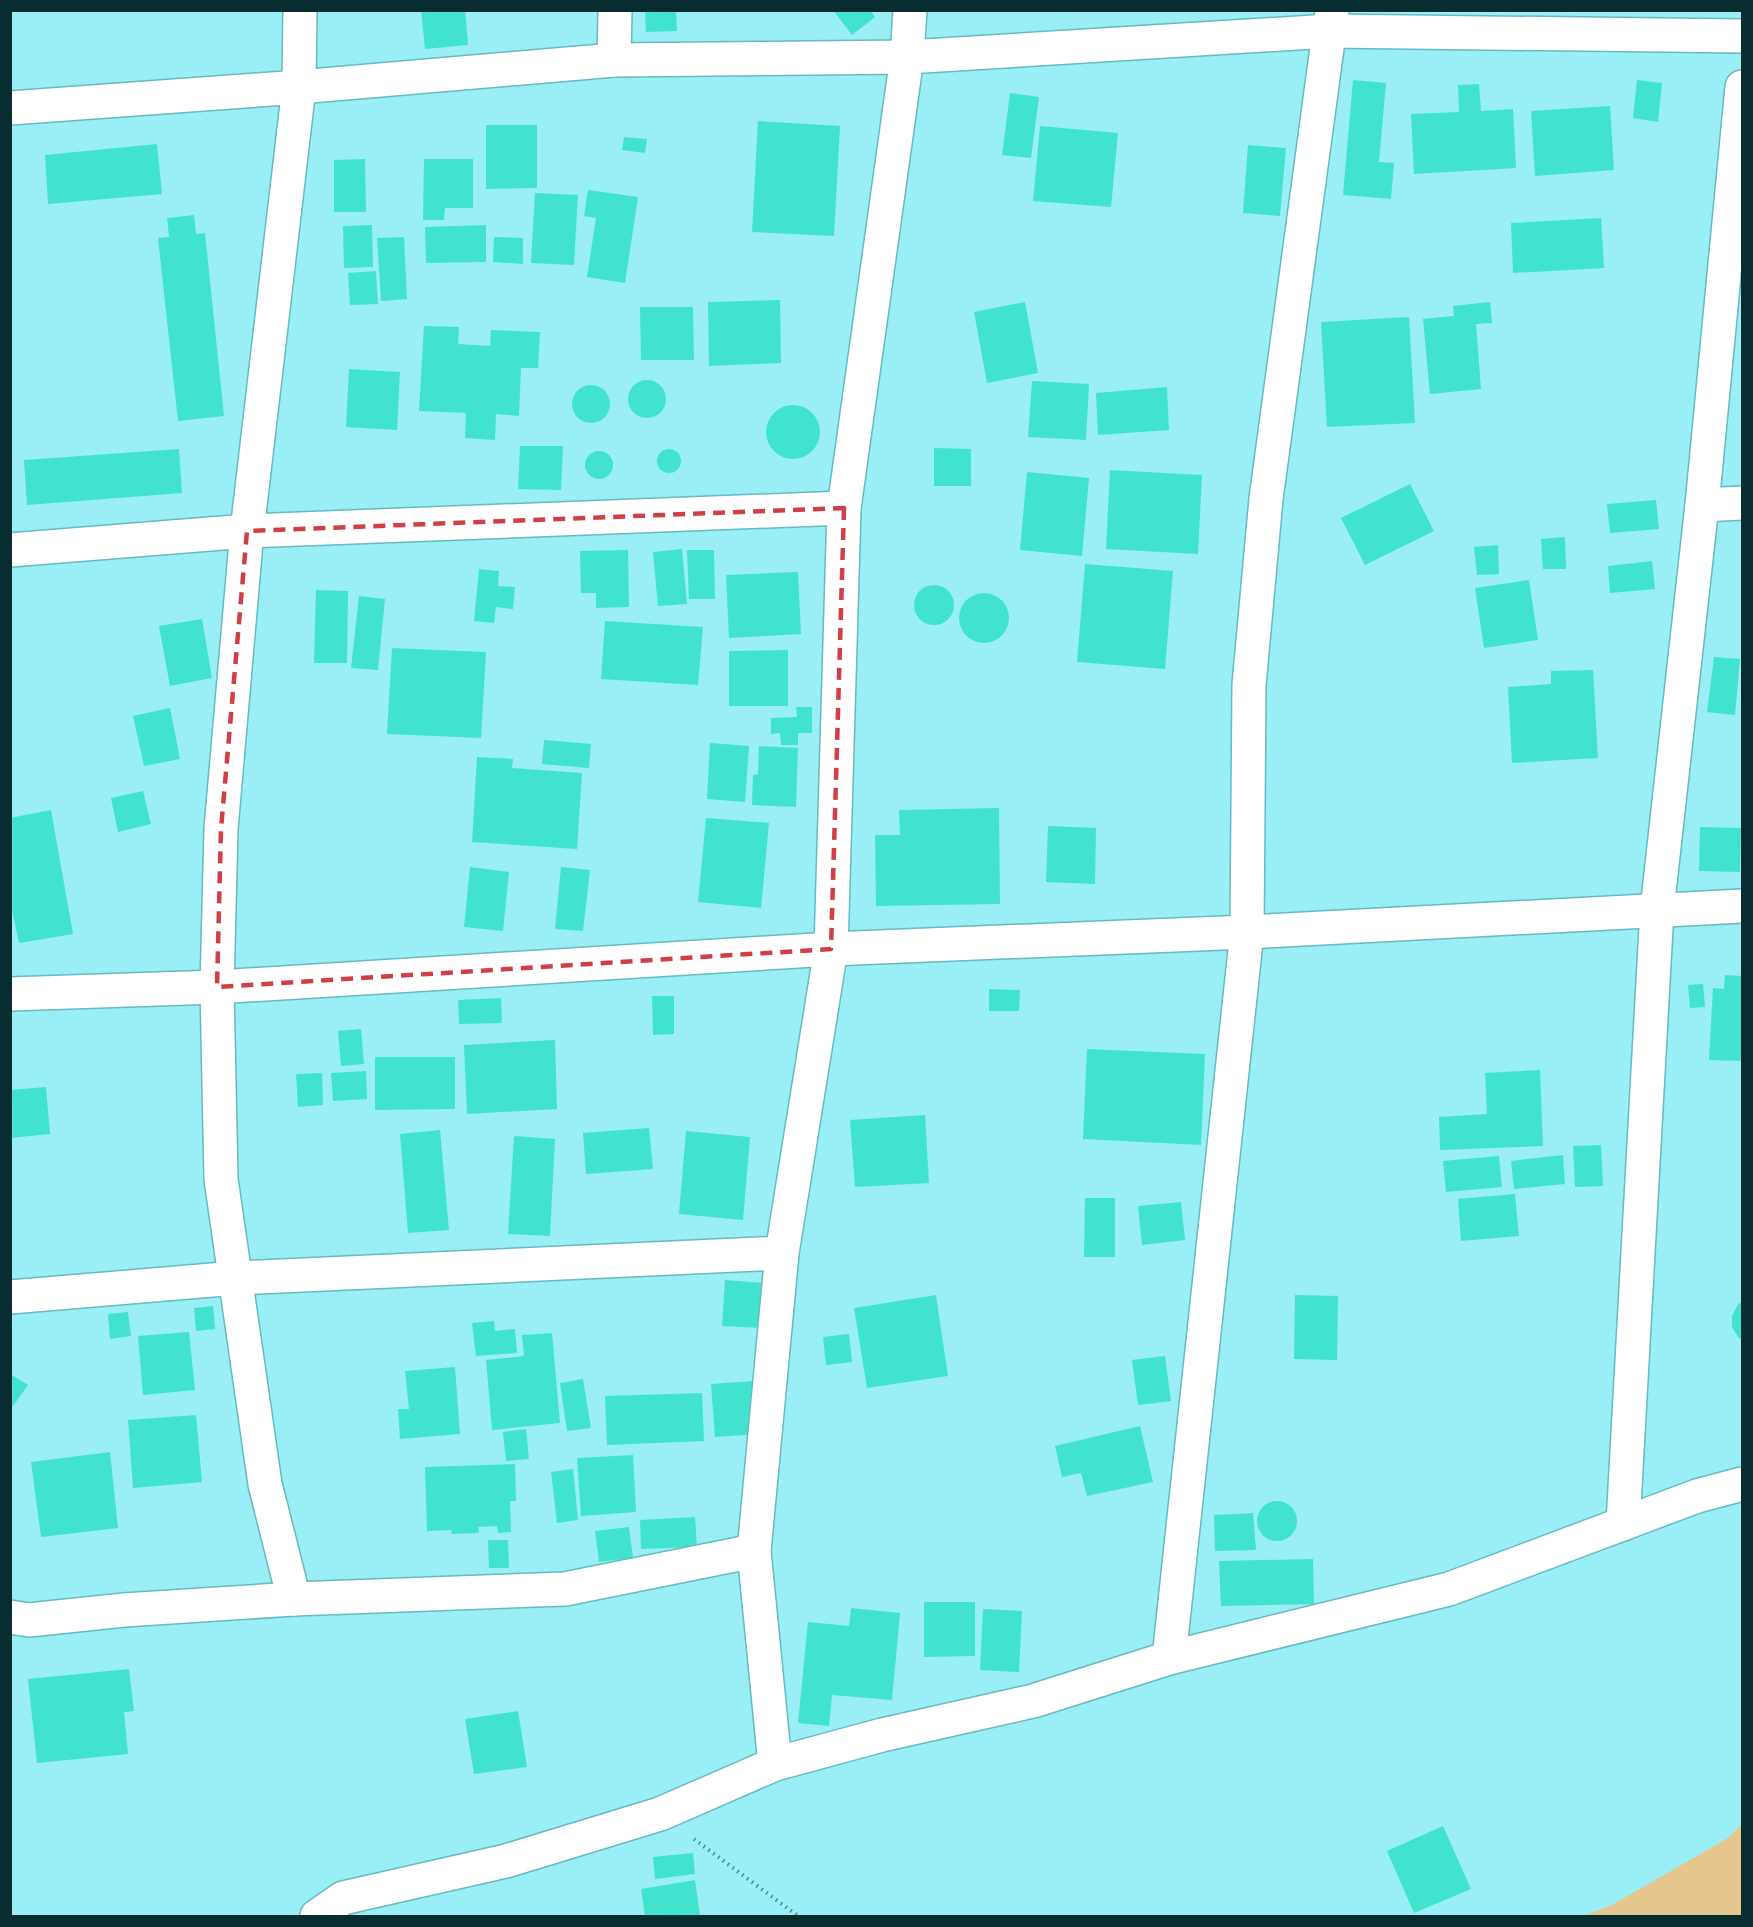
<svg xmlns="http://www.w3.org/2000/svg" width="1753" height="1927" font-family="Ubuntu,sans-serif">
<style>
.green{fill:#e5c68e}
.building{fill:#42e3ce}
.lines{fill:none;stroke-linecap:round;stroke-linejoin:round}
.minor-casing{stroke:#67bac1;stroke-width:36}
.path{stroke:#4c878c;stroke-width:4;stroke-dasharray:1.5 4.5;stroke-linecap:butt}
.minor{stroke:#fff;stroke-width:33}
.marked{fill:none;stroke:#cf3f45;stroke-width:4.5;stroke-dasharray:12 8;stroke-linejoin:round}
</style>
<rect width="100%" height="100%" fill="#9aeef5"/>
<polygon class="green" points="1742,1824 1742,1916 1583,1916 1610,1906 1728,1838"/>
<g class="building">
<polygon points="421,10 465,10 468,45 425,49"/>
<polygon points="645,10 676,10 677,31 646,32"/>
<polygon points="833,10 870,10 875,17 852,35"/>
<polygon points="1353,80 1386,83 1379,162 1394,163 1391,199 1343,195"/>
<polygon points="1637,80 1662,83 1658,122 1633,118"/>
<polygon points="1479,84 1481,111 1513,109 1516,168 1414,174 1411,114 1459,112 1458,85"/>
<polygon points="1010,93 1039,97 1031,158 1002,155"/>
<polygon points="1610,106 1614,170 1535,176 1531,111"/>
<polygon points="758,121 840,126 834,236 752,232"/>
<polygon points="486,125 537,125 537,188 486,189"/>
<polygon points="1040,126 1118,133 1111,207 1033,201"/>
<polygon points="624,137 647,139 645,153 622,150"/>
<polygon points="157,144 162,194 48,204 45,155"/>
<polygon points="1248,145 1286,148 1280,216 1243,213"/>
<polygon points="365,159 366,212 334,212 334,160"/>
<polygon points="424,159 473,159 473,208 445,208 444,220 423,220"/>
<polygon points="588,190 638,197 625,283 587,277 596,218 584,216"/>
<polygon points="535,193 578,195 574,265 531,263"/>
<polygon points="194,215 196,234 205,233 224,416 178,421 158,238 169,237 167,218"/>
<polygon points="1601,218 1604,268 1513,273 1511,223"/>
<polygon points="372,225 373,267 344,268 343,226"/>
<polygon points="486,225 486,262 426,263 425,227"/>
<polygon points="404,237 407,299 381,301 377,238"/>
<polygon points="494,237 523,238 523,264 493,262"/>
<polygon points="376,271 378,304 350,305 348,273"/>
<polygon points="780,300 781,363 709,366 708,302"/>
<polygon points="1025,302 1038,373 987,383 974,312"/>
<polygon points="1490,302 1492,323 1476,324 1481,389 1430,394 1423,319 1454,316 1453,306"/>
<polygon points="640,307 693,307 694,360 641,360"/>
<polygon points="1409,317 1415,423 1327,427 1321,322"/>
<polygon points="424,326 459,327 458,344 490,346 491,330 540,332 538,368 521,368 519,416 496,414 495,440 465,438 466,413 419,411"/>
<polygon points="349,369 400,372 397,430 346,427"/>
<circle cx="647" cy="399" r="19"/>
<polygon points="1032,381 1089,384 1086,440 1028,437"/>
<circle cx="591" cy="404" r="19"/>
<polygon points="1167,387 1169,430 1098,435 1096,393"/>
<circle cx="793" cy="432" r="27"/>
<polygon points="520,446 563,446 561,490 518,489"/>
<polygon points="934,448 971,449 971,486 934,486"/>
<circle cx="669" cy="461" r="12"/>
<polygon points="179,449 182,493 27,505 24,460"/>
<circle cx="599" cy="465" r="14"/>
<polygon points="1110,470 1202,475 1198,554 1106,549"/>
<polygon points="1027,472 1089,478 1082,556 1020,550"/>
<polygon points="1410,484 1434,531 1365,565 1341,518"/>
<polygon points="1656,500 1659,529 1610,533 1607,504"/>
<polygon points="1565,537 1566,569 1543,569 1541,539"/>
<polygon points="1498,545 1499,574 1477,575 1474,547"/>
<polygon points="682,549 687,604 658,606 653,552"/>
<polygon points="628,550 629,607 596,608 596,593 581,593 580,551"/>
<polygon points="687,550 714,550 715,599 689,599"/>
<polygon points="1652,561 1655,589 1610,593 1608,566"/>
<polygon points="1085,564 1173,571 1165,669 1077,662"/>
<polygon points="479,569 499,571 498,586 515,587 513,609 496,607 494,623 474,621"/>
<polygon points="798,572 801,634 729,638 726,575"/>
<polygon points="1529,580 1538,640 1484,648 1475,588"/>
<circle cx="934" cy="605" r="20"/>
<polygon points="316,590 348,591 347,663 314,663"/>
<circle cx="984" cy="618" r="25"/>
<polygon points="359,596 385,599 378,670 351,668"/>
<polygon points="202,619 212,678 170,686 159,626"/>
<polygon points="605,621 703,627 698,685 601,679"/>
<polygon points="392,648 486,652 481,738 387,734"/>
<polygon points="788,650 788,706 729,706 729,651"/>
<polygon points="1714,657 1740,659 1735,715 1707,712"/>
<polygon points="1593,670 1598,758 1512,763 1508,687 1551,684 1551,671"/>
<polygon points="796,707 812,707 812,733 798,733 798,745 781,745 780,733 771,734 771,718 797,717"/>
<polygon points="170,708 180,759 144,766 133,716"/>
<polygon points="544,740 591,744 589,768 542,764"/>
<polygon points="710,743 749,746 745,802 707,799"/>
<polygon points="759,746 798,748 796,807 752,805 753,775 758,774"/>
<polygon points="477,757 513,759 512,768 582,773 577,849 472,842"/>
<polygon points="143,791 151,824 118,832 111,798"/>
<polygon points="999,808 1000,904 876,906 875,835 900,835 899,810"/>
<polygon points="51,810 73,934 19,943 10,901 10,818"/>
<polygon points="706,818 769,823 761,908 698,902"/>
<polygon points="1048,826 1096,828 1095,884 1046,882"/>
<polygon points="1700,827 1741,828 1740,872 1699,871"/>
<polygon points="470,867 509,872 503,931 464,927"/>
<polygon points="561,867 590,870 583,931 555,929"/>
<polygon points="1725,975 1742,976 1742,1061 1709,1060 1713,988 1724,989"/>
<polygon points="1703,984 1705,1007 1690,1008 1688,985"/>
<polygon points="989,989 1020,990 1019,1011 989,1011"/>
<polygon points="652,996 674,996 674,1034 653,1035"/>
<polygon points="501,998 502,1023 459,1024 458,1000"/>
<polygon points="361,1029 364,1064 341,1066 338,1031"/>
<polygon points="555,1040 557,1109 467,1114 464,1045"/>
<polygon points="1087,1049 1205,1054 1201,1145 1083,1139"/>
<polygon points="375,1057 455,1057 455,1109 375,1110"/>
<polygon points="1540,1070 1543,1146 1440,1150 1439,1117 1487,1114 1485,1073"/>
<polygon points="366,1071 367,1099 333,1101 331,1073"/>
<polygon points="322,1073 323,1105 298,1107 296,1074"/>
<polygon points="46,1087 50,1134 10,1138 10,1090"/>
<polygon points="925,1115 929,1183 855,1187 850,1120"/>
<polygon points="649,1128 653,1169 586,1174 583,1133"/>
<polygon points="440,1130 449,1230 408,1233 400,1134"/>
<polygon points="686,1131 750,1137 743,1220 679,1214"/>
<polygon points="514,1136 555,1139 550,1236 508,1234"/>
<polygon points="1601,1145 1603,1186 1575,1187 1573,1146"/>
<polygon points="1563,1155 1565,1184 1514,1189 1511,1161"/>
<polygon points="1499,1156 1502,1187 1446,1192 1443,1161"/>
<polygon points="1515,1194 1519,1236 1461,1241 1458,1199"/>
<polygon points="1085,1198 1115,1198 1115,1257 1084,1257"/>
<polygon points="1181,1202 1185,1240 1142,1245 1138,1206"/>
<polygon points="725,1280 764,1283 762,1328 722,1326"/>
<polygon points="936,1295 948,1376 867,1388 854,1308"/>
<polygon points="1295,1295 1338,1296 1337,1360 1294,1359"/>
<polygon points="1742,1301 1742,1340 1738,1337 1732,1327 1732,1316 1737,1306"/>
<polygon points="213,1306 215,1329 196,1331 194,1308"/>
<polygon points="128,1312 131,1336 110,1339 108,1314"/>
<polygon points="494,1321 495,1331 515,1329 517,1353 476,1356 472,1323"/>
<polygon points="189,1332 195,1390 143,1395 138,1336"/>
<polygon points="552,1333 560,1423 492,1430 486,1360 524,1356 522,1335"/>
<polygon points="849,1334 852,1362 826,1365 823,1337"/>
<polygon points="1165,1356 1171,1401 1138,1405 1132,1360"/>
<polygon points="455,1367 460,1434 400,1439 398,1409 409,1409 405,1371"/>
<polygon points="10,1374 28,1385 10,1410"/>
<polygon points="583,1379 591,1428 567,1431 560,1383"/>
<polygon points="754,1381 759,1434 715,1437 711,1384"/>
<polygon points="702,1393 704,1441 607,1445 605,1396"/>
<polygon points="196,1415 202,1482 133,1488 128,1420"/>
<polygon points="1140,1426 1153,1482 1087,1496 1081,1473 1062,1477 1055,1446"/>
<polygon points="526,1429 529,1459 506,1461 503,1432"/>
<polygon points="110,1452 118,1528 41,1537 31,1462"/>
<polygon points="633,1455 636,1512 581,1516 577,1458"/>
<polygon points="515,1464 516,1501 510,1501 511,1532 498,1533 497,1526 478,1527 479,1533 451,1534 452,1530 427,1531 425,1467"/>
<polygon points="573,1469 578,1520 557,1523 551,1472"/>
<circle cx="1277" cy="1521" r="20"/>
<polygon points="1253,1513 1256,1550 1215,1551 1214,1515"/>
<polygon points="695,1517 697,1547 641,1549 640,1520"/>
<polygon points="629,1527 633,1558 599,1562 595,1531"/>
<polygon points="488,1540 508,1540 509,1568 489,1568"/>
<polygon points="1313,1559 1314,1604 1221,1606 1219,1561"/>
<polygon points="924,1602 975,1602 975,1656 924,1657"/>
<polygon points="851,1608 900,1613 892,1700 832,1695 829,1726 798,1723 808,1622 849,1626"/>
<polygon points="983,1609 1022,1611 1019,1672 980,1670"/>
<polygon points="129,1669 134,1711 124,1712 128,1754 37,1763 28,1679"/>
<polygon points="518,1711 527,1767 474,1774 465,1719"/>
<polygon points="1443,1826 1471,1889 1414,1913 1387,1851"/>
<polygon points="693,1853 695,1874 655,1879 653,1857"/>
<polygon points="695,1880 700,1916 645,1916 641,1889"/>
</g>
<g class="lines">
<defs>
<g id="minor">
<polyline points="1332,11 1266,499 1249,685 1247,932 1742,906"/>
<polyline points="614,60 615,10"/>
<polyline points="10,108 299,87 614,60 907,57 1330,31 1742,36"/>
<polyline points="1702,505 1742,503"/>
<polyline points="10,550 247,531 844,508"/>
<polyline points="10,994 217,987 831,949 1247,932 1169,1658"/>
<polyline points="10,1297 236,1278 782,1253"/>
<polyline points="1623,1524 1657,910 1702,505 1742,87"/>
<polyline points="294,1599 265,1484 221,1179 217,987 221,829 247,531 299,87 300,10"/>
<polyline points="10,1617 29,1620 124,1610 294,1599 565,1589 754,1551"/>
<polyline points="775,1764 754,1551 782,1253 831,949 844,508 907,57 910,10"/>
<polyline points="317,1916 343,1898 506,1861 660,1814 775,1764 882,1735 1033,1701 1169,1658 1449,1589 1697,1496 1742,1484"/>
</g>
</defs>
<use href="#minor" class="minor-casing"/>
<polyline class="path" points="694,1839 798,1916"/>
<use href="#minor" class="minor"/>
</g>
<path class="marked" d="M844 508 831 949 217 987 221 829 247 531Z"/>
<rect width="1753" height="1927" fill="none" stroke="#082d30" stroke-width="24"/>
</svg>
